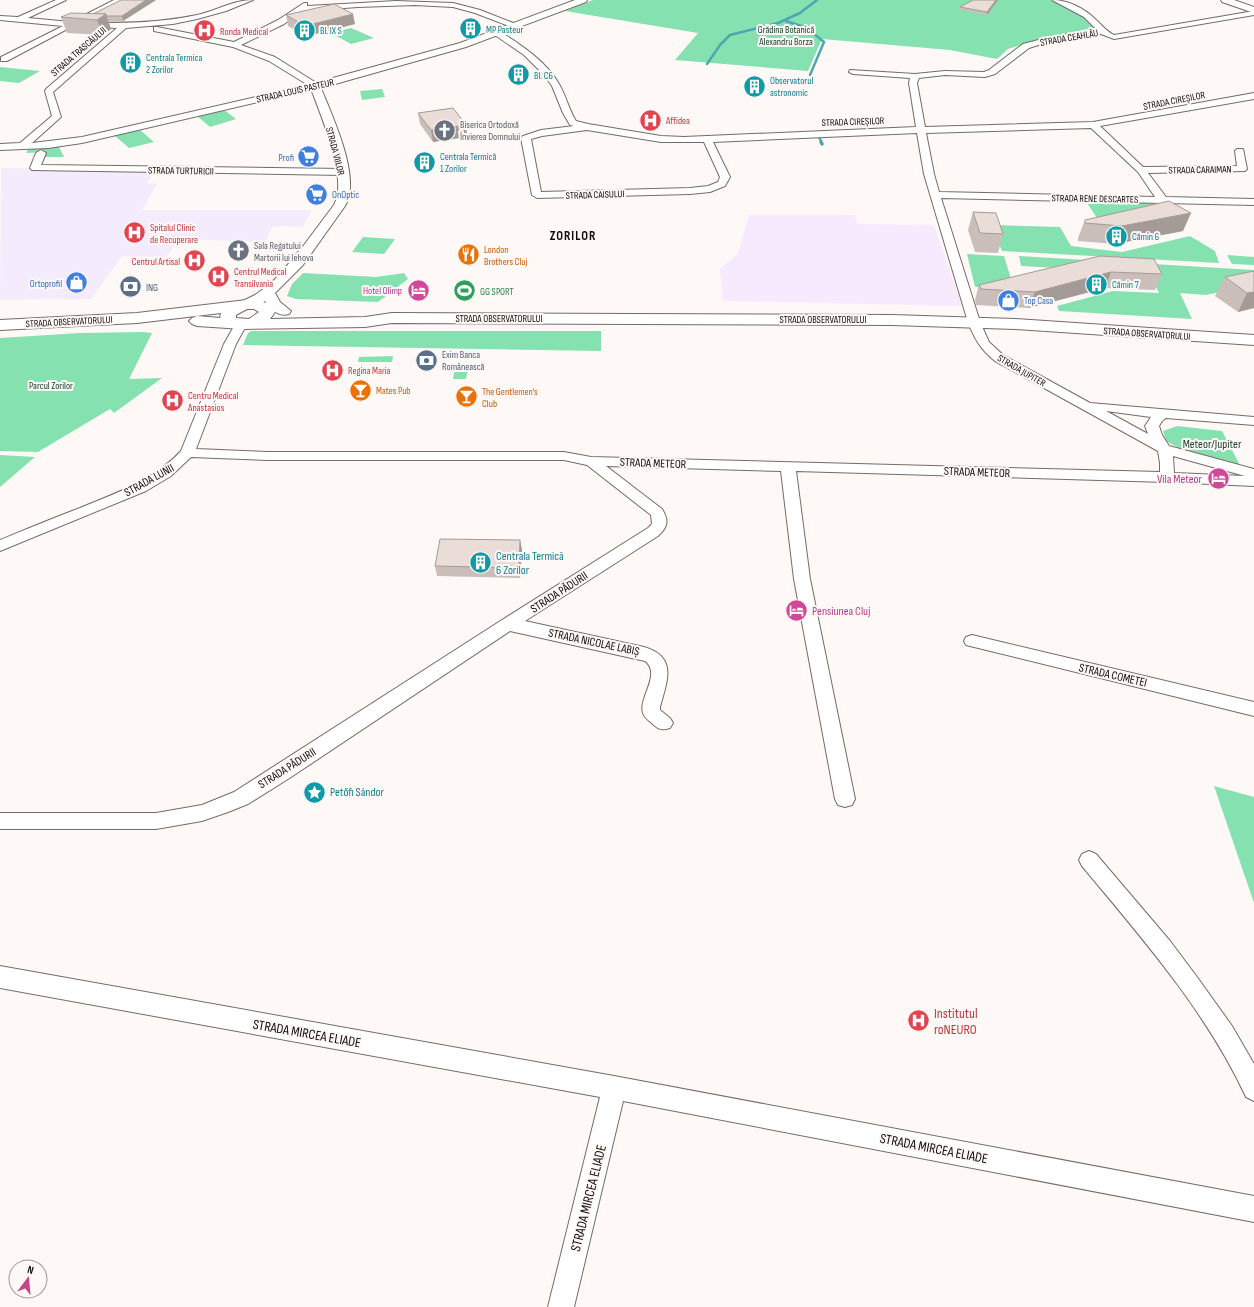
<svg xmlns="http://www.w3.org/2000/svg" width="1254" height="1307" font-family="'Sofia Sans Condensed',sans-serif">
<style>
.education{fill:#f8eafe}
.medical{fill:#f4ecfd}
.green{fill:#85e1af}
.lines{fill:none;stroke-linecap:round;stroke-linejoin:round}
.stream-far1{stroke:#4da6b0;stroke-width:2.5}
.stream{stroke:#4da6b0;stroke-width:3.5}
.minor-casing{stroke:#766b66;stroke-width:2}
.tertiary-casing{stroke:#766b66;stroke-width:2}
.secondary-casing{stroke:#766b66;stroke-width:2}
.minor{fill:#fff;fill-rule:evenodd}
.tertiary{fill:#fff;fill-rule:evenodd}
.secondary{fill:#fff;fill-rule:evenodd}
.wall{fill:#c9beba}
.shaded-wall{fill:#a49b97}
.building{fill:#eaddd8;stroke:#a49b97}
.labels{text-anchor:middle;stroke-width:4;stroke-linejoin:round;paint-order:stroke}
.far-culture-label{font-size:10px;fill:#0d838f;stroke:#fef8f6;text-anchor:start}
.far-park-label{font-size:10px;fill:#18412c;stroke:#fef8f6}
.far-health-label{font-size:10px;fill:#be3a42;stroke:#fef8f6;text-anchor:start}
.far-street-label{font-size:10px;fill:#0f0b09;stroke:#fef8f6}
.far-worship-label{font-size:10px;fill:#5b616d;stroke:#fef8f6;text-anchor:start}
.far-shop-label{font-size:10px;fill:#366cbe;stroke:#fef8f6;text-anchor:end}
.far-food-label{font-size:10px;fill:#c56008;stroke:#fef8f6;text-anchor:start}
.far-service-label{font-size:10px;fill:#4e5e75;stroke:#fef8f6;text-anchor:start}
.far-hotel-label{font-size:10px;fill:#b23c85;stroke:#fef8f6;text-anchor:end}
.far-leisure-label{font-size:10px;fill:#27864d;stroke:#fef8f6;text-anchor:start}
.park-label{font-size:12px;fill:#18412c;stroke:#fef8f6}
.street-label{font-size:12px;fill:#0f0b09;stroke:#fef8f6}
.hotel-label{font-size:12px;fill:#b23c85;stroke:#fef8f6;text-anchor:end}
.culture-label{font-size:12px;fill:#0d838f;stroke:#fef8f6;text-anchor:start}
.far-district-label{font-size:13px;font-weight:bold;letter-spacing:1px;fill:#0f0b09;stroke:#fef8f6}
.near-health-label{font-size:14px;fill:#be3a42;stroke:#fef8f6;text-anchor:start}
.near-street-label{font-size:14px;fill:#0f0b09;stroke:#fef8f6}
</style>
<rect width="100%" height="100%" fill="#fef8f6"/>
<polygon class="education" points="749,215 855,215 857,224 934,225 962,306 723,301 720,269 738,253"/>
<polygon class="medical" points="1,168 156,169 147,183 157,184 142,210 312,210 303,227 273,226 265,242 179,239 166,257 122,256 91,299 0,300"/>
<g class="green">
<polygon points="593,0 1050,0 1085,17 1096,28 1044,38 1008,49 997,59 950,50 822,39 808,71 675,60 698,33 565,11"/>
<polygon points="351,28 374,38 351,44 331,33"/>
<polygon points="0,67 40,71 19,83 0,81"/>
<polygon points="382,89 385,97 362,100 360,91"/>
<polygon points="223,109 236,119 210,127 197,116"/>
<polygon points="140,130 154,142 129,148 114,135"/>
<polygon points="58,145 64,157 45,157 46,153 44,152 26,153 29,148"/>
<polygon points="1087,203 1152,203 1163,218 1097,218"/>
<polygon points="991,225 1060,227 1071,246 1122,252 1190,236 1215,251 1219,263 1002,251"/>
<polygon points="363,237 395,239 384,254 352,252"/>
<polygon points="967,254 1004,256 1014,289 975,287"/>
<polygon points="1227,255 1254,257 1254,265 1232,264"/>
<polygon points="1019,256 1254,270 1254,285 1206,295 1180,293 1192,319 1059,311 1057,306 1113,291 1159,293 1149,273 1021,266"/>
<polygon points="303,273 376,277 404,273 408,279 378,302 296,299 287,296 292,284"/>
<polygon points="251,331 601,331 601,351 243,345 248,333"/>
<polygon points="142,332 152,333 129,379 162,378 114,413 110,409 38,452 0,451 0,338 80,333"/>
<polygon points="393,356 392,362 358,362 359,357"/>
<polygon points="455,368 468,368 466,379 453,379"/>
<polygon points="1177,426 1222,431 1242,469 1186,452 1166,441 1163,431"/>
<polygon points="0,455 35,457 0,487"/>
<polygon points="1214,786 1254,797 1254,903"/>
</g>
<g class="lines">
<g class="stream-far1">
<polyline points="786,21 807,28 824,42 810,75"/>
<polyline points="707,64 720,45 730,35 778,23 800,13 817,0"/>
<polyline points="818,135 822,143"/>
</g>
<polyline class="stream" points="821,142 822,144"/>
<defs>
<g id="minor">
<path d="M56 0H66L28 18 71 22 114 0H123L81 22C120 24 159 23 197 15 216 11 233 0 253 0L226 11 197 19 173 24 126 28 53 92 61 117 32 143 82 137 308 85 269 61 233 47 154 31V27H157L234 42 278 20 304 3H307V6L396 1 453 3 480 10 521 26 517 28H514L475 13 453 7 415 5 358 7 302 11 284 24 241 45 275 57 318 84 319 86 318 88 82 143 48 148 0 150V144L20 143 52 116 45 91 46 89 117 28 73 26 7 61H1V57L63 26 0 20V16L18 17Z"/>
<path d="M1052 0C1068 0 1084 8 1095 19 1102 25 1106 31 1114 35L1254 11V15L1114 39 1101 34 1051 41 1029 48 995 74 985 77 945 75 919 78 917 83 925 127 1093 122 1254 93V99L1100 126 1143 167 1237 166 1235 151 1237 149H1243L1247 169 1245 171 1148 173 1166 197 1254 199V205L941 198 980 322 989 342 1003 355 1090 403 1254 417V425L1166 418 1162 421 1159 426 1162 435 1169 446 1254 469V486L1166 482 796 471 810 579 855 799 852 805 845 807 838 805 835 799 794 579 781 471 606 466 662 509C669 520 668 527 658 536L525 621 644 647C678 657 667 681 660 707V710L670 718 673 723 670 728C663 730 659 730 654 725 650 721 645 719 643 713 638 698 662 674 645 661L510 631 288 779 248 804 228 812 202 821 156 829H0V813H156L202 805 234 792 502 620 648 528 652 524 651 515 587 465 564 460H268L191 457 171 476 146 491 0 551V540C27 529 53 518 80 508 116 493 153 481 181 451L224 344 237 321H245L247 324 236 344 196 449 268 452H564L591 457 1160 472V463L1158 451 995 361C981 350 974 338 968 322L924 174 917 133 713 142 730 177 725 186 710 192 690 194 537 198 532 195 521 138 523 136 541 130 574 126 570 125 563 113 552 86 544 75 524 55 492 33 496 31H499C521 45 546 61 559 84 566 96 569 110 576 121L588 124 661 136 684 137 916 127 909 83 910 78 853 74 849 72 850 70 915 74 945 71 984 72 989 70 1023 44 1050 37 1097 30 1084 17ZM1091 128 1138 172 1155 197 939 192 934 174 926 133ZM587 130 661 142H704L720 177 718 182 708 186 690 188 541 192 531 139 542 136ZM1106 411 1151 417 1145 426 1148 434ZM1173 456 1245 476 1174 473Z"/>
<polygon points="41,150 46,153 41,165 343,169 348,172 343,175 32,170 30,168 36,153"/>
<polygon points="972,635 1254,702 1254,716 966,645 964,641 966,637"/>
<path d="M1089 851 1096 854 1170 941 1197 977 1232 1026 1254 1064V1101L1246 1097C1206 1011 1142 938 1082 866L1079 860 1082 854Z"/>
<polygon points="0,966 614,1076 1254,1196 1254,1222 623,1101 574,1307 548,1307 600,1097 0,988"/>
</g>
<g id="tertiary">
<path d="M575 0H587L586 2 466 47 321 88C332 116 362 178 345 206L303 265 275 293 280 302 291 311 289 314C279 317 270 310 265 301 257 305 250 310 241 308L239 305 241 302 255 295 269 285 281 273 304 245 334 205C349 178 320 114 310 86L311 84 460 43Z"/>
<polygon points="1221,0 1234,0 1254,7 1254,13 1222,2"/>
</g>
<path id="secondary" d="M255 299 269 304 275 312 270 319 365 317 392 313 892 315 1015 319 1254 335V345L1015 329 892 325 392 323 365 327 243 329 197 326 192 324 189 321 192 318 197 316 220 318 221 313 137 323 0 330V320L137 313ZM247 309H254L259 312 249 319 236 318V315Z"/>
</defs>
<use href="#minor" class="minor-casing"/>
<use href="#tertiary" class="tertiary-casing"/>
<use href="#secondary" class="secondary-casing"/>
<use href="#minor" class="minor"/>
<use href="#tertiary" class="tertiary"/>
<use href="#secondary" class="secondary"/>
</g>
<g class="wall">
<polygon points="121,0 156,0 123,21 108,21 111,29 103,35 67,33 61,17 93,14"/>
<polygon points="998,0 987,15 960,10 960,7"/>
<polygon points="286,15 355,24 307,36 288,26"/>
<polygon points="418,113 466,125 467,137 433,142 420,124"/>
<polygon points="973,212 1003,234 998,253 975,252 968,230"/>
<polygon points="1085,220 1183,231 1115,244 1078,241 1078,238"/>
<polygon points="1100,256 1162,274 1155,290 1105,288 1029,308 976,305 975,300 979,285"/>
<polygon points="1254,271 1254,308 1238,312 1215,296 1225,277"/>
<polygon points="520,540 522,550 520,578 437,576 435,566"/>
</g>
<g class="shaded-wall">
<polygon points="146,0 156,0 123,21 122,16"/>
<polygon points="996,0 998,0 987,15 987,12"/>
<polygon points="106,14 111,29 103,35 97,20"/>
<polygon points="353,14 355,24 307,36 305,26"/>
<polygon points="466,125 467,137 433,142 431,130"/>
<polygon points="1191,213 1183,231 1115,244 1122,226"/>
<polygon points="1111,272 1105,288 1029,308 1035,292"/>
<polygon points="1254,292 1254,308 1238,312 1247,293"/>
<polygon points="520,540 522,550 520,578 519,568"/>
</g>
<g class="building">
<polygon points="121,0 146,0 122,16 106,16 106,14 93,14"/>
<polygon points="973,0 996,0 987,12 960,7"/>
<polygon points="334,4 353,14 305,26 286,15"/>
<polygon points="71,13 106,14 97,20 61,17"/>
<polygon points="453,108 466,125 431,130 418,113"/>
<polygon points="1169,201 1191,213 1122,226 1085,223 1085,220"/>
<polygon points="973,212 996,213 1003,234 980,233"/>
<polygon points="1100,256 1154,259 1162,274 1111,272 1035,292 981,289 979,285"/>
<polygon points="1254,271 1254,292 1247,293 1225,277"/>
<polygon points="440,539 520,540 519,568 435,566"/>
</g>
<defs>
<symbol id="building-disc" viewBox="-11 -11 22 22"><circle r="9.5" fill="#0f9aa8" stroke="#fef8f6"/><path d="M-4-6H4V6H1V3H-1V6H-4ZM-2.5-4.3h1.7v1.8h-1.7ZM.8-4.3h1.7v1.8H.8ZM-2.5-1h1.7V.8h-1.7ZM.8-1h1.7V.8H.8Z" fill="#fff"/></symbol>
<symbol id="hospital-disc" viewBox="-11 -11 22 22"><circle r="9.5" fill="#e0444e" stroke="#fef8f6"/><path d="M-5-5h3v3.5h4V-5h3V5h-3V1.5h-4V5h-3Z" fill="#fff"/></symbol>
<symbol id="church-disc" viewBox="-11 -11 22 22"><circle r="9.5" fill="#6b7280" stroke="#fef8f6"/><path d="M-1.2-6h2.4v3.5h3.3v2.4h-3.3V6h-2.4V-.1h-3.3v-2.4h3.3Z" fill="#fff"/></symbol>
<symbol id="supermarket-disc" viewBox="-11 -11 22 22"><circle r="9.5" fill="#3f7fe0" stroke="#fef8f6"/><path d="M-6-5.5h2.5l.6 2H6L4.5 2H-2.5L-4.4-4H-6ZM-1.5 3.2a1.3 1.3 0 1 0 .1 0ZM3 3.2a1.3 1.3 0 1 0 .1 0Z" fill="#fff"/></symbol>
<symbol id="restaurant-disc" viewBox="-11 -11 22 22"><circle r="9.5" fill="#e8710a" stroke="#fef8f6"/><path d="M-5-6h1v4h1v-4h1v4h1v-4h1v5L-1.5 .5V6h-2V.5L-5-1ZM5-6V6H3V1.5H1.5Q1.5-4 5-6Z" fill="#fff"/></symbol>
<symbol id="shop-disc" viewBox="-11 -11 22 22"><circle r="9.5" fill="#3f7fe0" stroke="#fef8f6"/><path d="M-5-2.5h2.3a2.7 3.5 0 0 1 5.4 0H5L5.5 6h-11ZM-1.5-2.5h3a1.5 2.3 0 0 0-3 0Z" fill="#fff"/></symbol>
<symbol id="bank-disc" viewBox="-11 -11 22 22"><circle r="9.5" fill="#5c6f8a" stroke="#fef8f6"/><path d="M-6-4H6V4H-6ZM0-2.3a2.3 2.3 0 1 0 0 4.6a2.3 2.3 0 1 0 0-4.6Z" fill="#fff"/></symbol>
<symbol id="hotel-disc" viewBox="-11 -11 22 22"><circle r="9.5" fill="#d1479c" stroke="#fef8f6"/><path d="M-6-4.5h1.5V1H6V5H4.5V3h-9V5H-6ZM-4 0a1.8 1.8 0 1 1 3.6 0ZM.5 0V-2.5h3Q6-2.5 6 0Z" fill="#fff"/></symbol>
<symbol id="stadium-disc" viewBox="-11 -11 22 22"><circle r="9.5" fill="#2e9e5b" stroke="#fef8f6"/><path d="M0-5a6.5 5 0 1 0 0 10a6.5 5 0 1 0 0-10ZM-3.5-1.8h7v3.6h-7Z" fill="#fff"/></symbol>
<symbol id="bar-disc" viewBox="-11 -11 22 22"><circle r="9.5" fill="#e8710a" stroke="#fef8f6"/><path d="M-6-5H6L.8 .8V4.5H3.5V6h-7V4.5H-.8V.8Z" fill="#fff"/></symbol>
<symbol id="sight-disc" viewBox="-11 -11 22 22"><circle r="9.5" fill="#0f9aa8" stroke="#fef8f6"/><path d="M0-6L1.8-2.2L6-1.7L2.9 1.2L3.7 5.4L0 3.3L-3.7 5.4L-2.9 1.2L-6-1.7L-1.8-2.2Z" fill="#fff"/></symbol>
</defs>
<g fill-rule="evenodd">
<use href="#building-disc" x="458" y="16" width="25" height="25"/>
<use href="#building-disc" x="292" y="18" width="25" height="25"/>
<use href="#hospital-disc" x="192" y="18" width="25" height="25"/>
<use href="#building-disc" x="118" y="50" width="25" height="25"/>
<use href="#building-disc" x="506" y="62" width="25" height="25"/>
<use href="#building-disc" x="742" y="74" width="25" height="25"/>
<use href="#hospital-disc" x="638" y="108" width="25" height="25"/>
<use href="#church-disc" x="432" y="118" width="25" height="25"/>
<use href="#supermarket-disc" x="296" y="144" width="25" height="25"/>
<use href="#building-disc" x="412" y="150" width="25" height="25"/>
<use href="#supermarket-disc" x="304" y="182" width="25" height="25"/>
<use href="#hospital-disc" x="122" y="220" width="25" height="25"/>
<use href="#building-disc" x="1104" y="224" width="25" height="25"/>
<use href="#church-disc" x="226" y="238" width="25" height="25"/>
<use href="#restaurant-disc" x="456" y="242" width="25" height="25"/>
<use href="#hospital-disc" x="182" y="248" width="25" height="25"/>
<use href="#hospital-disc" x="206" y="264" width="25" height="25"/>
<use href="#shop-disc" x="64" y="270" width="25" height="25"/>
<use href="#building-disc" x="1084" y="272" width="25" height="25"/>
<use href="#bank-disc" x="118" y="274" width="25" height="25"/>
<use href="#hotel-disc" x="406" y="278" width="25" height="25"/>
<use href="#stadium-disc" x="452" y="278" width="25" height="25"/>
<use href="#shop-disc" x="996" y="288" width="25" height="25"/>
<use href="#bank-disc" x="414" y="348" width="25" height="25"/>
<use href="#hospital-disc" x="320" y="358" width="25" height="25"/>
<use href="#bar-disc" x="348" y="378" width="25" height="25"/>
<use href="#bar-disc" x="454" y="384" width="25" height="25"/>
<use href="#hospital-disc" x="160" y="388" width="25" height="25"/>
<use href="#hotel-disc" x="1206" y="466" width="25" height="25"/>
<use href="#building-disc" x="468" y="550" width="25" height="25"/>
<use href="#hotel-disc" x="784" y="598" width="25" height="25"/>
<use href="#sight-disc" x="302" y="780" width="25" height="25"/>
<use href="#hospital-disc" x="906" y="1008" width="25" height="25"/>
</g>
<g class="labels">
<g class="far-culture-label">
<text x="486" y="33">MP Pasteur</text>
<text x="320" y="34">Bl. IX S</text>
<text x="146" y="61">Centrala Termica<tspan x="146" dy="12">2 Zorilor</tspan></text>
<text x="534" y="79">Bl. C6</text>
<text x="770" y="84">Observatorul<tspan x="770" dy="12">astronomic</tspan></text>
<text x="440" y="160">Centrala Termică<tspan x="440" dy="12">1 Zorilor</tspan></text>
<text x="1132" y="240">Cămin 6</text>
<text x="1112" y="288">Cămin 7</text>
</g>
<g class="far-park-label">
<text x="786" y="33">Grădina Botanică<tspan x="786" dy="12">Alexandru Borza</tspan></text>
<text x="51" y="389">Parcul Zorilor</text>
</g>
<g class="far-health-label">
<text x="220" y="35">Ronda Medical</text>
<text x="666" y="124">Affidea</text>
<text x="150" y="231">Spitalul Clinic<tspan x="150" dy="12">de Recuperare</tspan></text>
<text x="180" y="265" text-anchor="end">Centrul Artisal</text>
<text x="234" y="275">Centrul Medical<tspan x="234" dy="12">Transilvania</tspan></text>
<text x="348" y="374">Regina Maria</text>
<text x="188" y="399">Centru Medical<tspan x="188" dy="12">Anastasios</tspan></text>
</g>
<g class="far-street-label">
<text transform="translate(1069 37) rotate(-10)" y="4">STRADA CEAHLĂU</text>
<text transform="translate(78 51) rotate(-41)" y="4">STRADA TRASCĂULUI</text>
<text transform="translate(295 90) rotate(-13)" y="4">STRADA LOUIS PASTEUR</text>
<text transform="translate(1174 100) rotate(-11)" y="4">STRADA CIREȘILOR</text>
<text transform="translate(853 121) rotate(-2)" y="4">STRADA CIREȘILOR</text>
<text transform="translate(336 151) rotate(75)" y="4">STRADA VIILOR</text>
<text transform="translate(1200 169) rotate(-1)" y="4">STRADA CARAIMAN</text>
<text transform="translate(181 170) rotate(1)" y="4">STRADA TURTURICII</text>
<text transform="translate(595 194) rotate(-2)" y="4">STRADA CAISULUI</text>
<text transform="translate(1095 198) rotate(1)" y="4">STRADA RENE DESCARTES</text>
<text x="499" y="322">STRADA OBSERVATORULUI</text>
<text x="823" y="323">STRADA OBSERVATORULUI</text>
<text transform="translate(69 321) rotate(-3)" y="4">STRADA OBSERVATORULUI</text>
<text transform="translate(1147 333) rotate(4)" y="4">STRADA OBSERVATORULUI</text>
<text transform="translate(1022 370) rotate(30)" y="4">STRADA JUPITER</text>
</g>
<g class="far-worship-label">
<text x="460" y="128">Biserica Ortodoxă<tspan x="460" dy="12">Învierea Domnului</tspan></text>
<text x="254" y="249">Sala Regatului<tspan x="254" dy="12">Martorii lui Iehova</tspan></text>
</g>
<g class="far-shop-label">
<text x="294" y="161">Profi</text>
<text x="332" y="198" text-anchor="start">OnOptic</text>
<text x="62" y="287">Ortoprofil</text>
<text x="1024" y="304" text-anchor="start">Top Casa</text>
</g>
<g class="far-food-label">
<text x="484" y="253">London<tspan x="484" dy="12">Brothers Cluj</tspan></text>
<text x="376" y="394">Mates Pub</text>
<text x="482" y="395">The Gentlemen's<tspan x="482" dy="12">Club</tspan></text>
</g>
<g class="far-service-label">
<text x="146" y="291">ING</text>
<text x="442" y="358">Exim Banca<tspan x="442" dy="12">Românească</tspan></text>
</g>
<g class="far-hotel-label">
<text x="402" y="294">Hotel Olimp</text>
</g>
<g class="far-leisure-label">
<text x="480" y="295">GG SPORT</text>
</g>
<g class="park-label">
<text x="1212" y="448">Meteor/Jupiter</text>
</g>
<g class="street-label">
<text transform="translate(653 463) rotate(2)" y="4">STRADA METEOR</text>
<text transform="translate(977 472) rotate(2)" y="4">STRADA METEOR</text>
<text transform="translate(149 480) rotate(-29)" y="4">STRADA LUNII</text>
<text transform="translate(559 592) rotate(-33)" y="4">STRADA PĂDURII</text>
<text transform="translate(594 642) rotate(12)" y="4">STRADA NICOLAE LABIȘ</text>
<text transform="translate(1113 675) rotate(13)" y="4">STRADA COMETEI</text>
<text transform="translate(287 768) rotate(-32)" y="4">STRADA PĂDURII</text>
</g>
<g class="hotel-label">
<text x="1202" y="483">Vila Meteor</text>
<text x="812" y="615" text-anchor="start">Pensiunea Cluj</text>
</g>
<g class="culture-label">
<text x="496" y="560">Centrala Termică<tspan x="496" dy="14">6 Zorilor</tspan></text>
<text x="330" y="796">Petőfi Sándor</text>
</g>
<g class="far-district-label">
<text x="573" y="240">ZORILOR</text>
</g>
<g class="near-health-label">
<text x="934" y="1018">Institutul<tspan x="934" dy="16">roNEURO</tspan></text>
</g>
<g class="near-street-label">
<text transform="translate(307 1033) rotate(10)" y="5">STRADA MIRCEA ELIADE</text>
<text transform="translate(934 1148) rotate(11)" y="5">STRADA MIRCEA ELIADE</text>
<text transform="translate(588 1198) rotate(-76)" y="5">STRADA MIRCEA ELIADE</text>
</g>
</g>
<g transform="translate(28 1279) rotate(16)"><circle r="19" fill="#fef8f6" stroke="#9e9997"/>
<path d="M0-3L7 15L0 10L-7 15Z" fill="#c74489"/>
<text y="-6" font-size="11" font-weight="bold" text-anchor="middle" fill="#0f0b09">N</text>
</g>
</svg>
